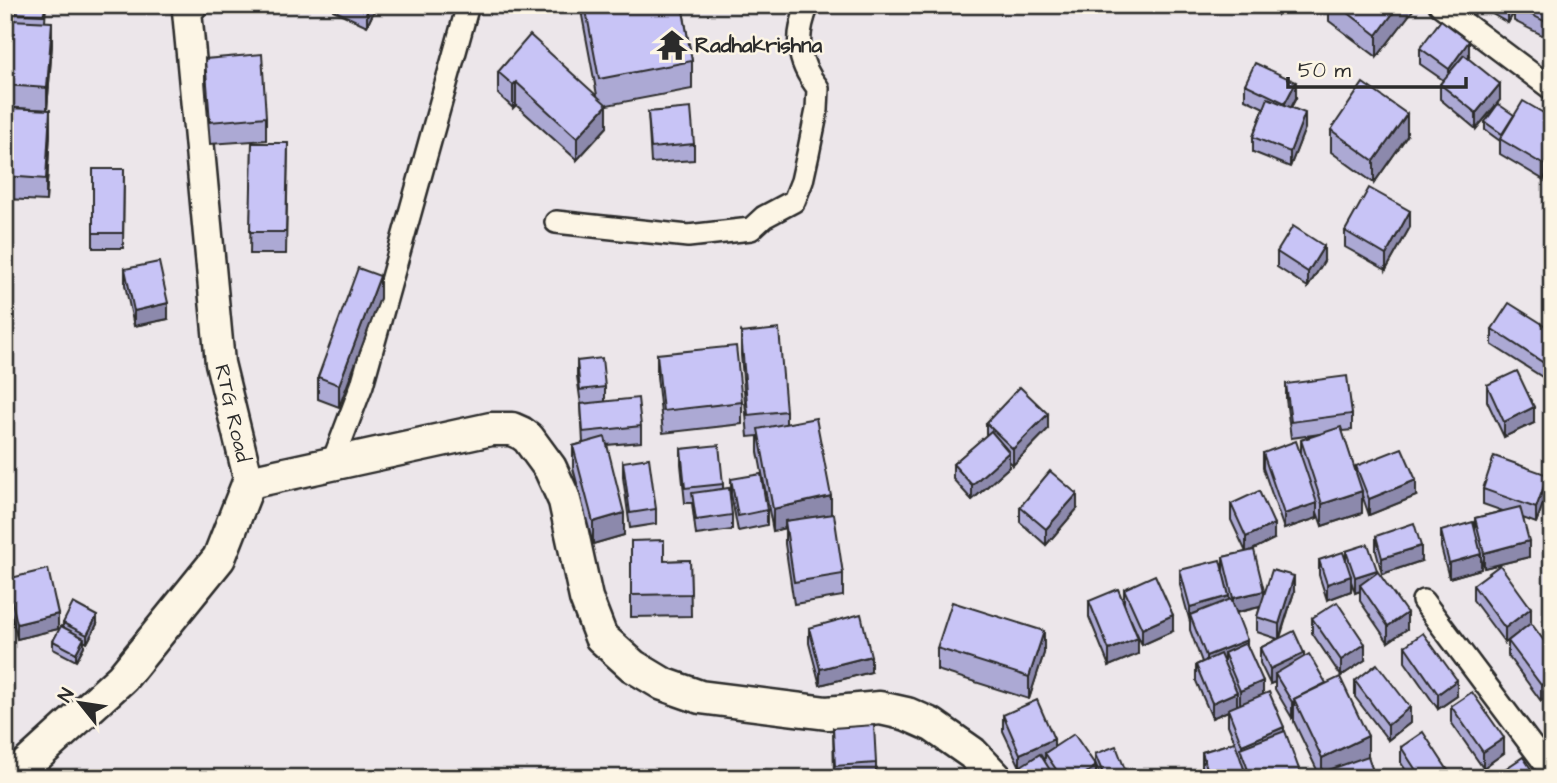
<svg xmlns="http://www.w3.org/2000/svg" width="1557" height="783" font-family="'Architects Daughter',sans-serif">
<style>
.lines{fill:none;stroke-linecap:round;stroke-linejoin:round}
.minor-casing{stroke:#2b2b2b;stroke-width:26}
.secondary-casing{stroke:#2b2b2b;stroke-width:33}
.primary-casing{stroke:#2b2b2b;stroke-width:37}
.minor{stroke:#fcf5e5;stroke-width:21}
.secondary{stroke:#fcf5e5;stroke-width:28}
.primary{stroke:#fcf5e5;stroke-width:32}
.wall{fill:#aca9d4;stroke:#2b2b2b;stroke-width:2}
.shaded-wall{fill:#8c89ac;stroke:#2b2b2b;stroke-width:2}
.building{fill:#c8c4f6;stroke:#2b2b2b;stroke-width:2}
.labels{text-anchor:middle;stroke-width:5;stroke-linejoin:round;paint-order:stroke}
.poi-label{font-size:21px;font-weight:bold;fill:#2b2b2b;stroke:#fcf5e5;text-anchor:start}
.street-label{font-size:21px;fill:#2b2b2b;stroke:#fcf5e5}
</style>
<rect width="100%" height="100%" fill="#ece6ea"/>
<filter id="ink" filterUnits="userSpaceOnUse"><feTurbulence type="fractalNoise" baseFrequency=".0143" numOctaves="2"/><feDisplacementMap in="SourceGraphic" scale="14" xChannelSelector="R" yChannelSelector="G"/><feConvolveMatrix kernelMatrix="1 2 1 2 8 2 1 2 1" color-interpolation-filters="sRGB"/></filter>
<g filter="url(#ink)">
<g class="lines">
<defs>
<g id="minor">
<polyline points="1440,5 1552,89"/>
<path d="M556 222 688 236 751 229 764 217 794 201 802 181 808 154 817 110 818 88C796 61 795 36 808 5"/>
<polyline points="332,464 362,385 468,5"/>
<polyline points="1423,601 1552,773"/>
</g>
<polyline id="secondary" points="193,5 187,11 220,363 249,482"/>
<polyline id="primary" points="12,778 122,678 219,558 249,482 491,429 512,429 521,433 528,438 550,468 565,501 586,598 601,637 633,666 663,684 700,697 827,713 880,708 907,714 932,725 972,753 996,778"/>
</defs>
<use href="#minor" class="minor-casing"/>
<use href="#secondary" class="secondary-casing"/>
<use href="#primary" class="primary-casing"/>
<use href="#minor" class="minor"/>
<use href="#secondary" class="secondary"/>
<use href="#primary" class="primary"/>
</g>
<g class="wall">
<polygon points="13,5 46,5 45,22 52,44 47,110 5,107 5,85"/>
<polygon points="333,5 377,5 367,26 333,10"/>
<polygon points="580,5 682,5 692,61 692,89 607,105 607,127 577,160 516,105 513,108 498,94 498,72 597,95"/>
<polygon points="1263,5 1284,5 1278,14"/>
<polygon points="1329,5 1413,5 1413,10 1377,57 1329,21"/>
<polygon points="1477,5 1552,5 1552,40 1514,21 1514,12 1508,23"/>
<polygon points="1420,48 1469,56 1468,58 1500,100 1476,129 1440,99 1440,84 1443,80 1420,64"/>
<polygon points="205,59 266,117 266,140 210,144 205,81"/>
<polygon points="1245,84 1296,98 1291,107 1305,128 1290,167 1253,152 1253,137 1264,108 1245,99"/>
<polygon points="648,112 694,144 694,160 651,163"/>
<polygon points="1514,115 1552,118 1544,180 1500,154 1500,141 1485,130 1485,122"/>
<polygon points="5,128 50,133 46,201 5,199"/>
<polygon points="1331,130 1407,136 1374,183 1331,152"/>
<polygon points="252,143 288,143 286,254 250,254"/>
<polygon points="93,169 124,169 123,248 93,248"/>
<polygon points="1552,212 1552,230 1551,230 1551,214"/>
<polygon points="1410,227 1386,270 1345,247 1345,231"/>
<polygon points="1277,252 1324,261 1308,287 1277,267"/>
<polygon points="125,269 168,319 134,326 125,285"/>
<polygon points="380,298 339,407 318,399 318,377"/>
<polygon points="1492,329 1552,330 1547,380 1492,345"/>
<polygon points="741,333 786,411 786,424 831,514 843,574 843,596 794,604 785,544 785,528 773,531 758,452 758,436 748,437 741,355"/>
<polygon points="657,354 742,402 742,424 663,433 657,376"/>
<polygon points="577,361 605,387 605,402 641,426 641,442 607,445 624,535 593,544 573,468 573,446 583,443 581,405 577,376"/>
<polygon points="1286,384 1352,414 1352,430 1342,431 1356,474 1356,466 1416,496 1369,515 1362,495 1362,513 1322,526 1317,512 1317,518 1284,529 1263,468 1263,453 1301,456 1301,440 1320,434 1291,438 1286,399"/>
<polygon points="1487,385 1534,423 1504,437 1487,401"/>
<polygon points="986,423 1048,429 1013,465 1009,461 1009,467 972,500 953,479 953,464 986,436"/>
<polygon points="681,449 723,484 723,488 732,515 732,530 696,535 692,503 685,503 681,464"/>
<polygon points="623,462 656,509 656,524 630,528 623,477"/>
<polygon points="731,479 767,510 767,525 738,531 731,494"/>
<polygon points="1483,489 1548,490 1536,523 1523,518 1529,557 1484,568 1481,558 1481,569 1449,578 1441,547 1441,531 1475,531 1475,518 1503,511 1483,504"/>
<polygon points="1231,504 1274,539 1249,551 1264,596 1294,592 1280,638 1304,657 1326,684 1368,757 1375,778 1317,778 1317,774 1319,774 1294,722 1294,716 1292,718 1275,689 1275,682 1270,684 1260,663 1260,648 1278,639 1257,632 1257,617 1260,607 1236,613 1263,694 1284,731 1300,778 1205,778 1202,768 1202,752 1235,742 1228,725 1228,711 1212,718 1196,681 1196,665 1202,662 1190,630 1190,622 1180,585 1180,570 1229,600 1230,600 1223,573 1223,557 1246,552 1231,520"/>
<polygon points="1020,507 1077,509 1046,545 1020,522"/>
<polygon points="1376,536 1421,561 1382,574 1376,551"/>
<polygon points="631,541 664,561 690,560 691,616 631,617"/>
<polygon points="1346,551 1377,573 1407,629 1388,642 1360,601 1360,591 1355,593 1351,581 1351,591 1327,600 1319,575 1319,560 1346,561"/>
<polygon points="7,579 58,629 17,639 7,594"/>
<polygon points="1473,585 1531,624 1552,652 1552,714 1547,708 1547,696 1541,701 1508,656 1508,641 1505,643 1473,600"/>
<polygon points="1124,589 1173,631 1142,645 1130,618 1138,654 1109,666 1089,617 1089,601 1124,603"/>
<polygon points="1312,618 1365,660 1341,676 1312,633"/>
<polygon points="63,623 97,624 87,643 84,641 84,646 76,661 53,649 53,641 63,627"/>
<polygon points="809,628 871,672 820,685 809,643"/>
<polygon points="1405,646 1457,696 1438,709 1405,662"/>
<polygon points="937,648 1044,653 1029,699 937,670"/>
<polygon points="1355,681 1410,723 1388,740 1355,697"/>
<polygon points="1451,706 1504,753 1483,768 1451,722"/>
<polygon points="1003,715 1054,747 1096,778 1021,778 1021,769 1003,731"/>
<polygon points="833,728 876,763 876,778 834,778"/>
<polygon points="1401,747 1453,778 1411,778 1401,763"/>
<polygon points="1095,754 1126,778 1101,778 1095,762"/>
</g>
<g class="shaded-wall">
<polygon points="370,5 377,5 367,26 367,11"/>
<polygon points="1278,5 1284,5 1278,14"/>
<polygon points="1399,5 1413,5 1413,10 1377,57 1377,35"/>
<polygon points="1509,5 1518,5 1514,6 1514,12 1508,23 1508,7"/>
<polygon points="52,22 52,44 47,110 47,88"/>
<polygon points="1469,41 1469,56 1449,85 1449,69"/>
<polygon points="516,82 516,105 513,108 513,85"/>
<polygon points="1296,82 1296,98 1285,119 1285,103"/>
<polygon points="1500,84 1500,100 1476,129 1476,113"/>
<polygon points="607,105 607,127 577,160 577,138"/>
<polygon points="50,110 50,133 46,201 46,179"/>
<polygon points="1305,113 1305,128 1290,167 1290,152"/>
<polygon points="1407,114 1407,136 1374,183 1374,161"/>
<polygon points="1552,152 1552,167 1544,180 1544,165"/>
<polygon points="1410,211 1410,227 1386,270 1386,255"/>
<polygon points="1324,246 1324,261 1308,287 1308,272"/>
<polygon points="380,276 380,298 339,407 339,385"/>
<polygon points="168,303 168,319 134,326 134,311"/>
<polygon points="1552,357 1552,373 1547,380 1547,365"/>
<polygon points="1534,407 1534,423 1504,437 1504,422"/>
<polygon points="1048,414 1048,429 1013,465 1013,449"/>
<polygon points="1009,452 1009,467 972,500 972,485"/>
<polygon points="1548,475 1548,490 1536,523 1536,508"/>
<polygon points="1416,480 1416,496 1369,515 1369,499"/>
<polygon points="1362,491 1362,513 1322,526 1322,504"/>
<polygon points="1077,494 1077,509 1046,545 1046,529"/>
<polygon points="831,496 831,519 785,521 785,528 773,531 773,509"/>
<polygon points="1317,503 1317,518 1284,529 1284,514"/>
<polygon points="624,513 624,535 593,544 593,522"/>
<polygon points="1274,524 1274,539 1246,553 1246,537"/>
<polygon points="1529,541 1529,557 1484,568 1484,553"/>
<polygon points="1421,546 1421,561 1382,574 1382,558"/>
<polygon points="1481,554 1481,569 1449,578 1449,563"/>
<polygon points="1377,570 1377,585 1360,585 1360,591 1355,593 1355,577"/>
<polygon points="1294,576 1294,592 1279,639 1279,624"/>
<polygon points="1351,576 1351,591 1327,600 1327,584"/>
<polygon points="1264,591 1264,606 1233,613 1233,598"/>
<polygon points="1229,596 1229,611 1190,615 1190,622 1190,607"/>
<polygon points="1531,608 1531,624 1505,643 1505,628"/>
<polygon points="1407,613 1407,629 1388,642 1388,626"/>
<polygon points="58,614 58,629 17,639 17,624"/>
<polygon points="1173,615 1173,631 1142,645 1142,629"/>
<polygon points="97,616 97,624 87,643 87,635"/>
<polygon points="1044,631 1044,653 1029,699 1029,677"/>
<polygon points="84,638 84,646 76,661 76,653"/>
<polygon points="1138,638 1138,654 1109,666 1109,650"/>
<polygon points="1247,640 1247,655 1224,653 1224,664 1206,671 1206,656"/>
<polygon points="1365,644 1365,660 1341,676 1341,660"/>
<polygon points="1304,653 1304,668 1275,674 1275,682 1270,684 1270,669"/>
<polygon points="871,656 871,672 820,685 820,669"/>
<polygon points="1552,677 1552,693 1547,692 1547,696 1541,701 1541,685"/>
<polygon points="1457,680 1457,696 1438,709 1438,694"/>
<polygon points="1263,681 1263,696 1240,706 1240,691"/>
<polygon points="1237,692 1237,707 1212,718 1212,703"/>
<polygon points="1294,701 1294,716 1292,718 1292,702"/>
<polygon points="1410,707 1410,723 1388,740 1388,725"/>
<polygon points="1284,727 1284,742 1242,755 1242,745"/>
<polygon points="1368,736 1368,758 1322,778 1322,758"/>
<polygon points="1504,738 1504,753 1483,768 1483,752"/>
<polygon points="1054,739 1054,754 1045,753 1045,758 1022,768 1021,766 1020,769 1020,754"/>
<polygon points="1096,766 1096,778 1079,778"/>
<polygon points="1126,772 1126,778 1111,778"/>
<polygon points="1300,772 1300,778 1286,778"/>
</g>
<g class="building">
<polygon points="13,5 45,5 44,15 12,13"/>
<polygon points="355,5 370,5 367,11"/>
<polygon points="585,5 682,5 692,61 599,79"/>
<polygon points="1338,5 1399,5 1377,35"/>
<polygon points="1514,5 1552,5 1552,25 1514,6"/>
<polygon points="10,20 52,22 47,88 5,85"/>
<polygon points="1441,20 1469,41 1449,69 1420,48"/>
<polygon points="530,35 607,105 577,138 516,82 513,85 498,72"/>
<polygon points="262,54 266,117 210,122 205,59"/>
<polygon points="1464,55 1500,84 1476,113 1440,84"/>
<polygon points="1255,63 1296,82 1285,103 1245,84"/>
<polygon points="1363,83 1407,114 1374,161 1331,130"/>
<polygon points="1268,98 1305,113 1290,152 1253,137"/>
<polygon points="1523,101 1552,118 1552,152 1544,165 1500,139"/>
<polygon points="1498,104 1514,115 1502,134 1485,122"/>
<polygon points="7,108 50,110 46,179 5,176 5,128"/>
<polygon points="691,108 694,144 651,148 648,112"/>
<polygon points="252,143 288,143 286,232 250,232"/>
<polygon points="93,169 124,169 123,233 93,233"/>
<polygon points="1369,188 1410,211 1386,255 1345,231"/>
<polygon points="1293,226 1324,246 1308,272 1277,252"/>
<polygon points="159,262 168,303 134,311 125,269"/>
<polygon points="358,268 380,276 339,385 318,377"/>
<polygon points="1509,303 1552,330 1552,357 1547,365 1492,329"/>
<polygon points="779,329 786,411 748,415 741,333"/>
<polygon points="736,346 742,402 663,411 657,354"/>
<polygon points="602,358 605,387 580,390 577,361"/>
<polygon points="1517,371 1534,407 1504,422 1487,385"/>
<polygon points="1347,376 1352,414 1291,422 1286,384"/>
<polygon points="1020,387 1048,414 1013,449 986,423"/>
<polygon points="638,398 641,426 583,432 581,404"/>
<polygon points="816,418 831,496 773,509 758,429"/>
<polygon points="1341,427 1362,491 1322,504 1301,440"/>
<polygon points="991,431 1009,452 972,485 953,464"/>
<polygon points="605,437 624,513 593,522 573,446"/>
<polygon points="1296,441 1317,503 1284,514 1263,453"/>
<polygon points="719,445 723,484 685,488 681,449"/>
<polygon points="1402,448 1416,480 1369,499 1356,466"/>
<polygon points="1494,456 1548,475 1536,508 1483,489"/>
<polygon points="649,458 656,509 630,513 623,462"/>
<polygon points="1050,471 1077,494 1046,529 1020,507"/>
<polygon points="761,474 767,510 738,516 731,479"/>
<polygon points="729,488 732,515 696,520 692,493"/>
<polygon points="1259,491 1274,524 1246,537 1231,504"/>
<polygon points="1520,507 1529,541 1484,553 1475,518"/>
<polygon points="834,514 843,574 794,582 785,521"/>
<polygon points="1473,522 1481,554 1449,563 1441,531"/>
<polygon points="1414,523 1421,546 1382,558 1376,536"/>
<polygon points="664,540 664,561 690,560 691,594 631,595 631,541"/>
<polygon points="1368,544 1377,570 1355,577 1346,551"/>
<polygon points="1254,550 1264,591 1233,598 1223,557"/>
<polygon points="1343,552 1351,576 1327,584 1319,560"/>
<polygon points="1220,560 1229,596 1190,607 1180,570"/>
<polygon points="1500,565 1531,608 1505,628 1473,585"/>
<polygon points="48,569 58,614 17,624 7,579"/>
<polygon points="1272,570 1294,576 1279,624 1257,617"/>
<polygon points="1378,572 1407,613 1388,626 1360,585"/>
<polygon points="1155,575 1173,615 1142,629 1124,589"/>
<polygon points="1118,589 1138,638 1109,650 1089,601"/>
<polygon points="1231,599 1247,640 1206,656 1190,615"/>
<polygon points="952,602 1044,631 1029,677 937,648"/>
<polygon points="1337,602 1365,644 1341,660 1312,618"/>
<polygon points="73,603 97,616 87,635 63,623"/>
<polygon points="861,614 871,656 820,669 809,628"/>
<polygon points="1531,623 1552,652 1552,677 1541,685 1508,641"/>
<polygon points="61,626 84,638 76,653 53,641"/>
<polygon points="1294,631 1304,653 1270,669 1260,648"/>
<polygon points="1423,633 1457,680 1438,694 1405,646"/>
<polygon points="1246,643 1263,681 1240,691 1224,653"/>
<polygon points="1220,654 1237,692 1212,703 1196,665"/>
<polygon points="1309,654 1326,683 1294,699 1295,701 1292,702 1275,674"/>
<polygon points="1377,664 1410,707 1388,725 1355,681"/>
<polygon points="1340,677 1368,736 1322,758 1294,699"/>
<polygon points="1552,689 1552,699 1547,692"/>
<polygon points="1269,692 1284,727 1242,745 1228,709"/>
<polygon points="1472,692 1504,738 1483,752 1451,706"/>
<polygon points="1037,700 1054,739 1020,754 1003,715"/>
<polygon points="874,725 876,763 835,766 833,728"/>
<polygon points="1285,731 1300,772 1286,778 1251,778 1240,748"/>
<polygon points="1423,732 1453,778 1421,778 1401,747"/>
<polygon points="1074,734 1096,766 1079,778 1062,778 1045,753"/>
<polygon points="1235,742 1247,778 1210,778 1202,752"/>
<polygon points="1116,746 1126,772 1116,776 1114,771 1104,776 1095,754"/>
<polygon points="1040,754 1055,778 1028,778 1021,766"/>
<polygon points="1368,756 1375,778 1319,778 1317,774"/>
<polygon points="1523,757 1537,778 1507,778 1502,771"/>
<polygon points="1114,771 1118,778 1101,778"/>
</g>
</g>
<defs>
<symbol id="temple-bare" viewBox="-9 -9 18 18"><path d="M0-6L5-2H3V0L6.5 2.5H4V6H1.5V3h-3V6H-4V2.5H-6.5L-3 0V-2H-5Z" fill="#2b2b2b" stroke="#fcf5e5" stroke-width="2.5" paint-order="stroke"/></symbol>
</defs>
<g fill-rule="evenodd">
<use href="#temple-bare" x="650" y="23" width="44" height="44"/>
</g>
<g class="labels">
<g class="poi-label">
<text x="695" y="52">Radhakrishna</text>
</g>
<g class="street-label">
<text transform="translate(233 413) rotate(77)" y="7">RTG Road</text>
</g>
</g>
<rect width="1557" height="783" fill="none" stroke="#fcf5e5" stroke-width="28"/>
<rect x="14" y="14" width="1529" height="755" fill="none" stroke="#2b2b2b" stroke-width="2.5" filter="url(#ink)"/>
<g transform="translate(80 703) rotate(300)" stroke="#fcf5e5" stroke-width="5" paint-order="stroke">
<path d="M0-5L12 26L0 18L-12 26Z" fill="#2b2b2b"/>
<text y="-10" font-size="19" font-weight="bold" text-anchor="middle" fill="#2b2b2b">N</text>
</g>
<path d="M1288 77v10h178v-10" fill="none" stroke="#2b2b2b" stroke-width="3.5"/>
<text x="1298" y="77" font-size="21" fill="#2b2b2b" stroke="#fcf5e5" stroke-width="5" paint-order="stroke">50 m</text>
</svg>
